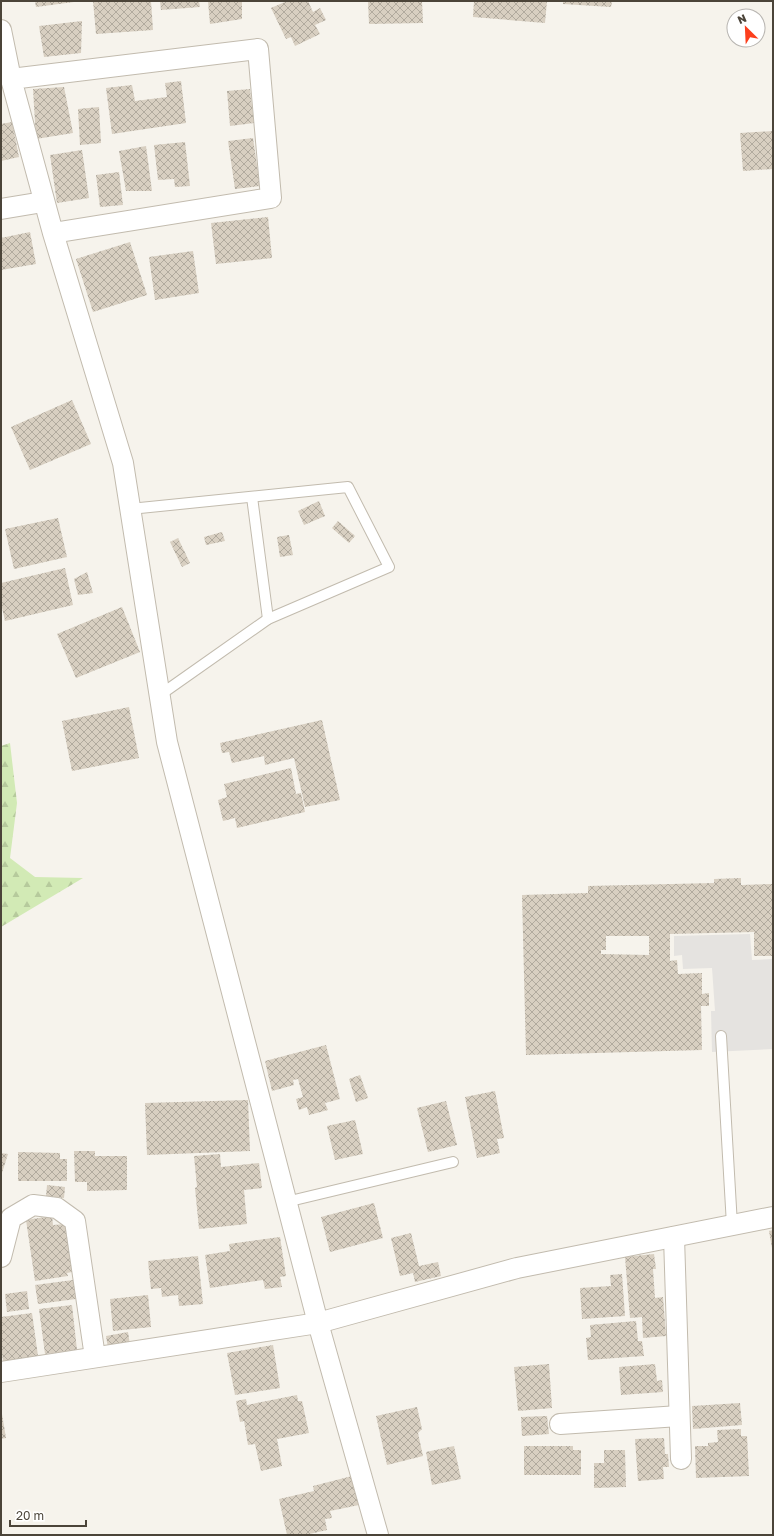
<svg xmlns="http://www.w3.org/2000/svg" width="774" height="1536" font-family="'Golos Text',sans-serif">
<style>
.forest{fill:url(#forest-firs)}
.parking{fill:#e5e3e0}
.building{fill:url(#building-cross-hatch);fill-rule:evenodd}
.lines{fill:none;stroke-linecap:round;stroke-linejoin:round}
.service-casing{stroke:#c2bbae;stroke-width:12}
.minor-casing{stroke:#c2bbae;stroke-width:22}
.service{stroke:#fff;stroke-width:10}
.minor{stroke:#fff;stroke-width:20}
</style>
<defs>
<pattern id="forest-firs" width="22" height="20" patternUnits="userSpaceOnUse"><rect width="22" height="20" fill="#d2eab5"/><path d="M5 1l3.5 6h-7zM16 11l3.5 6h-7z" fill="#b6ca9c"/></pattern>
<pattern id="building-cross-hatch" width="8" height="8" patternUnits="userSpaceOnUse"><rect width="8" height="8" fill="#d8cfc1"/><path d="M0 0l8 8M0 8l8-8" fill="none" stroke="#b1aa9e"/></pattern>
</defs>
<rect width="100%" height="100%" fill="#f6f3ec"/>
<polygon class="forest" points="10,743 17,803 10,858 35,877 83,878 1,927 1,746"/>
<polygon class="parking" points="750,934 752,960 773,959 773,1049 712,1052 711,1011 715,1011 712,968 683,969 682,955 674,956 674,936"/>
<g class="building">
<polygon points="35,1 74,1 74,2 36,7"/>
<polygon points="93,1 151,1 153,30 96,34"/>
<polygon points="160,1 199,1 200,7 161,10"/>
<polygon points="208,1 242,1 242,19 210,24"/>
<polygon points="287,1 308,1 313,12 320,8 326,20 315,25 320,34 295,46 291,37 286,39 271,8"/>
<polygon points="368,1 422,1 423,23 369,24"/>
<polygon points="474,1 547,1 545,23 473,17"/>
<polygon points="563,1 612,1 611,7 563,4"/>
<polygon points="82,21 81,53 44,57 39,26"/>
<polygon points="181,81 186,123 112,134 106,88 132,85 135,101 167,97 165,83"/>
<polygon points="64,87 73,133 36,139 33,89"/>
<polygon points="250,89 254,123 230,126 227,91"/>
<polygon points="99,107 101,143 80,145 78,109"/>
<polygon points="12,122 19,157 1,161 1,124"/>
<polygon points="773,131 773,169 743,171 740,133"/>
<polygon points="253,138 260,186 235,189 228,141"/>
<polygon points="185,142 190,186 175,187 174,179 158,180 154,145"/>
<polygon points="146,146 152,191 126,191 119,151"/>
<polygon points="82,150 89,198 57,203 50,155"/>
<polygon points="119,172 123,205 100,207 96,175"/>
<polygon points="268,217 272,258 216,264 211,223"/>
<polygon points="30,232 36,264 1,270 1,238"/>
<polygon points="130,242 147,295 93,312 76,259"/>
<polygon points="193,251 199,293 155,300 149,257"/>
<polygon points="72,400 91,444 30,470 11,427"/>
<polygon points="319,501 325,516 304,525 298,511"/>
<polygon points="58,518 67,557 14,569 5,529"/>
<polygon points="338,521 355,536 349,543 332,528"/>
<polygon points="222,532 225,541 206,545 204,537"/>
<polygon points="289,535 293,555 280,557 277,537"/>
<polygon points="178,538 190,563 182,567 170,542"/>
<polygon points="65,568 73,605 5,621 1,603 1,583"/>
<polygon points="87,572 93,593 78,595 74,579"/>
<polygon points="122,607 140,652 76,678 57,634"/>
<polygon points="129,707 139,758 72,771 62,721"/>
<polygon points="322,720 340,800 305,807 294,758 265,765 264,756 232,763 229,752 222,753 220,743"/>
<polygon points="291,768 296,794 301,793 305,812 237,828 235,818 223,821 218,800 227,797 224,784"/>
<path d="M741 878V885L773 884V956H754V932L670 934V961L677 960 678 974 702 973V994L709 993V1006H701L702 1050 526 1055 522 895 588 893V886L714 883V879ZM606 936H649V955L601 954V950H606Z"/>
<polygon points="326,1045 340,1099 325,1103 328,1110 309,1115 307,1107 299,1110 296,1099 303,1097 298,1079 293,1080 294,1085 272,1091 265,1061"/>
<polygon points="360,1075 368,1098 356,1102 349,1079"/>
<polygon points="495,1091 504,1138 497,1139 500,1153 477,1158 465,1097"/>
<polygon points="248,1100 250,1151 147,1155 145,1103"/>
<polygon points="446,1101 457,1145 428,1152 417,1108"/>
<polygon points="355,1120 363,1154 335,1160 327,1126"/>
<polygon points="74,1151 95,1151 95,1156 127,1156 127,1190 87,1191 87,1182 75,1182"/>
<polygon points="18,1152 60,1153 60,1159 67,1159 67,1181 18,1181"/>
<polygon points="1,1153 8,1154 1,1176"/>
<polygon points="220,1154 221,1167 259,1163 262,1188 244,1190 247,1224 199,1229 195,1188 197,1187 194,1156"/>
<polygon points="47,1185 65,1187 64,1198 46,1196"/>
<polygon points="374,1203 383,1238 330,1252 321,1217"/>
<polygon points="52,1216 53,1225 66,1224 72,1272 67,1273 68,1276 35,1281 26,1220"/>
<polygon points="773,1230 773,1248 772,1248 769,1231"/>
<polygon points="411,1233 419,1266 438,1262 441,1276 415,1282 413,1273 400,1276 391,1238"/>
<polygon points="280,1237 286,1276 280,1277 282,1287 265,1289 263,1280 210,1288 205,1255 230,1251 229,1244"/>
<polygon points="654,1254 656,1269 653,1269 655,1298 663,1297 666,1336 643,1338 642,1317 630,1318 625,1257"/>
<polygon points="198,1256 203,1304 179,1306 178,1295 162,1297 161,1288 151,1289 148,1261"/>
<polygon points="622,1274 625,1316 582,1319 580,1288 611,1286 610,1275"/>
<polygon points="73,1280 76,1299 38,1304 35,1285"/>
<polygon points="27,1291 29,1309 7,1312 5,1294"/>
<polygon points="148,1295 151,1327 113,1331 110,1299"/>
<polygon points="72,1305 77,1350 45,1354 39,1309"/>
<polygon points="32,1313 38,1356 3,1361 1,1348 1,1317"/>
<polygon points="636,1321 638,1341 642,1341 644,1356 588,1360 586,1338 591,1337 590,1325"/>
<polygon points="128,1332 130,1345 108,1348 106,1336"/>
<polygon points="273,1345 280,1388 235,1395 227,1353"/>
<polygon points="549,1364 552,1408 518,1411 514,1367"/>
<polygon points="655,1364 657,1381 662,1380 663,1392 621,1395 619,1367"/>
<polygon points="297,1395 298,1401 302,1401 309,1433 277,1439 282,1466 261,1471 255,1444 248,1445 244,1421 240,1422 236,1401 246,1399 247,1405"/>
<polygon points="740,1403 742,1425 693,1429 692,1406"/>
<polygon points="417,1407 422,1429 418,1433 423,1456 387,1465 376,1416"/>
<polygon points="1,1408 6,1438 1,1439"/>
<polygon points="547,1416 549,1434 522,1436 521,1417"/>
<polygon points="741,1429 741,1436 747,1436 749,1476 696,1478 695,1446 708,1446 708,1443 718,1442 717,1430"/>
<polygon points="664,1438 665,1454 668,1454 669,1467 663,1467 664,1479 638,1481 635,1439"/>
<polygon points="454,1446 461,1479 432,1485 426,1452"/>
<polygon points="524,1446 573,1446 573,1450 581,1450 581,1475 524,1475"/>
<polygon points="604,1450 625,1450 626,1487 594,1488 594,1463 604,1463"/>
<polygon points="352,1476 359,1505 330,1511 332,1518 325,1519 327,1530 305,1535 287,1535 279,1499 314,1491 313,1486"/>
</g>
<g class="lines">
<defs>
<g id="service">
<polyline points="252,497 268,619"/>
<polyline points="130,509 348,487 389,567 268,619 160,695"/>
<polyline points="721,1036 732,1225"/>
<polyline points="286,1202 453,1162"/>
</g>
<g id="minor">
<polyline points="1,30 11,79"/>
<polyline points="1,209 43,202"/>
<polyline points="53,233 271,198 258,49 11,79 53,233 123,463 167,742 318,1323 378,1535"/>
<polyline points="674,1237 681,1459"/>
<polyline points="1,1257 11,1218 33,1205 57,1208 75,1221 95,1357"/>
<polyline points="1,1372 318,1323 517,1268 773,1217"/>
<polyline points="560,1424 679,1416"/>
</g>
</defs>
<use href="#service" class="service-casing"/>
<use href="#minor" class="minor-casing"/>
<use href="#service" class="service"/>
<use href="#minor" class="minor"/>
</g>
<rect width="774" height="1536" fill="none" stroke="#4b4439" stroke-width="4"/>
<g transform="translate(746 28) rotate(336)"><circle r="19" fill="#ffffff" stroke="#b7b4b0"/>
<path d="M0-3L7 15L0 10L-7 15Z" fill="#fc3f1d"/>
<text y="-6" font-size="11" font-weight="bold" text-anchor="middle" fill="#4b4439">N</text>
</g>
<path d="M10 1520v6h76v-6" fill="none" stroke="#4b4439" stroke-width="2"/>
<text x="16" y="1520" font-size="12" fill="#4b4439" stroke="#ffffff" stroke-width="3" paint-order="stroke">20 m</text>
</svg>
